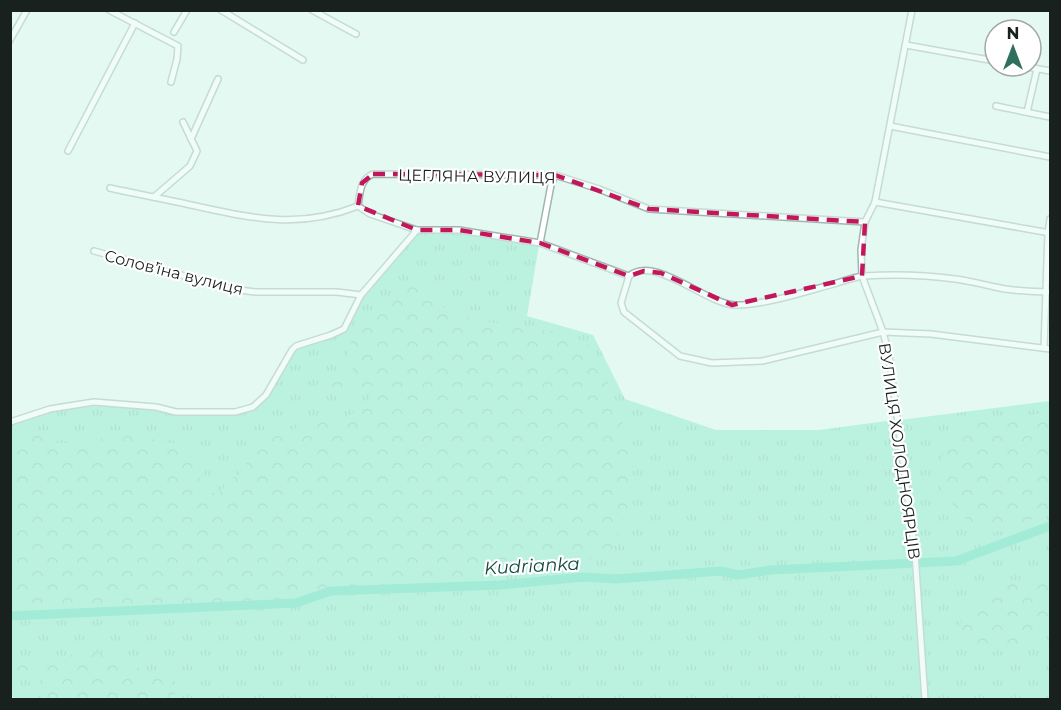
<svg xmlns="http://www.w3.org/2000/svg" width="1061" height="710" font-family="Montserrat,sans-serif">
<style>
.grass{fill:url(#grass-tufts)}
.forest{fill:url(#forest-crowns)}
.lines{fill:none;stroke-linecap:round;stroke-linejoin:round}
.river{stroke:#53d9b6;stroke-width:9}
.street-casing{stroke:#a1b6af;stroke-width:8}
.street{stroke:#fff;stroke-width:5}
.marked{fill:none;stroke:#c2185b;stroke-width:4.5;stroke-dasharray:12 8;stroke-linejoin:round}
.labels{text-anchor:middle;stroke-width:4.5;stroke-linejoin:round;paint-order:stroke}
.street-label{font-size:16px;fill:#19211e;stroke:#fff}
.water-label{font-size:18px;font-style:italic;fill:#114a3c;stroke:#fff}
</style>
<defs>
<pattern id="grass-tufts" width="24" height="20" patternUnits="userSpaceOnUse" patternTransform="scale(1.5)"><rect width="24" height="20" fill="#88e8cb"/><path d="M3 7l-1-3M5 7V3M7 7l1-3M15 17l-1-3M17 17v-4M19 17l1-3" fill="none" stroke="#75c7ae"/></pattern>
<pattern id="forest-crowns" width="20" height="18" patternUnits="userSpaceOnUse" patternTransform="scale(1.5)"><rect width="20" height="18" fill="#88e8cb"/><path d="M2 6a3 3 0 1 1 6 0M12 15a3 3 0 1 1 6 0" fill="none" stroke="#75c7ae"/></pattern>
</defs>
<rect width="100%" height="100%" fill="#e3f9f1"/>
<g class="grass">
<path d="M418 232 459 233 539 245 527 316 593 335 625 399 716 430H819L894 420 912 553 922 699 14 700 11 691V425C76 393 164 410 235 414L254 409 268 396 297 348 332 337 346 330 363 296Z"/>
<polygon points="1050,401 1050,699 927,699 900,420"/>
</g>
<g class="forest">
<path d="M412 277 419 279 430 296 449 312 481 321 564 333 590 346 609 385 634 455 629 503 612 552 573 564 538 567 459 587 350 588 334 589 295 601 11 615V429C31 422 32 429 47 443H86L116 434 143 437 170 443H191L207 468 200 478 197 486 200 493 209 494 219 492 227 485 233 477 239 475 258 444 308 423 326 418H342L359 411 368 403 374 390 370 384C356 391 344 396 330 390L329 385 332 380H346L353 377C355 367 347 360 349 350 353 319 390 298 412 277Z"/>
<polygon points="1050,412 1050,513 992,533 972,526 941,492 943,456 964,425"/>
<polygon points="1050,570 1050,633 989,653 968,647 960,631 963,612 997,586"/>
<path d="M77 649C111 652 140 671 172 681L176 699H42L40 677 35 676 18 681 12 676V661L51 662 66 660Z"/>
</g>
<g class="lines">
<polyline class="river" points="10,616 296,603 331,591 500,585 584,577 616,579 721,571 738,575 771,570 956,561 1050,526"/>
<defs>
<g id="street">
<polyline points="109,10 178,46 177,59 171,82"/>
<polyline points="221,10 303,60"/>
<polyline points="312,10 356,34"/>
<polyline points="912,10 875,202 865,222 861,250 862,276 883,332 889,355 915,553 925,700"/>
<polyline points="174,32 187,10"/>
<polyline points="10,40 27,10"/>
<polyline points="906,45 995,61"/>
<polyline points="1022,66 1050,71"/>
<polyline points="996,106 1050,117"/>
<polyline points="1027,112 1037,69"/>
<polyline points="890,126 1050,157"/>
<polyline points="191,139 218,79"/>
<polyline points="68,151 135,23"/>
<path d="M110 188C137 194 164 199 191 205 251 218 298 230 358 206L370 214 417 230"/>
<polyline points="154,197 190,166 197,151 183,122"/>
<polyline points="875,202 1050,233"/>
<path d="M358 206C360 193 360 179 373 174L555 175 599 189 649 209 865 222"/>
<polyline points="540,243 551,185 555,175"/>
<polyline points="94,251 232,289 255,292 337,292 361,295"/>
<polyline points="629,276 621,303 624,312 680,356 712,363 762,361 883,332 931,334 1050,349"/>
<polyline points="1044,348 1048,233 1050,219"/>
<path d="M10 422 50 409 94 402 156 407 176 412H235L253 407 266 395 292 350 296 346 331 335 344 329 361 295 417 230H459L540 243 629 276C654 254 706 304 735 305 762 306 810 290 837 283 846 280 855 277 864 276 894 274 926 275 955 279 972 281 988 286 1005 289 1020 291 1035 292 1050 292"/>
</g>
</defs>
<use href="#street" class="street-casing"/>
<use href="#street" class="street"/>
</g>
<path d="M0 0H1061V710H0ZM373 174 555 175 649 209 865 222 862 276 732 305 661 273 644 271 629 276 540 243 459 230H417L358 206 362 183Z" fill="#e3f9f1" fill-opacity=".55" fill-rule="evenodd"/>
<path class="marked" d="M373 174 555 175 649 209 865 222 862 276 732 305 661 273 644 271 629 276 540 243 459 230H417L358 206 362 183Z"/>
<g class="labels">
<g class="street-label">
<text transform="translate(477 176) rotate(1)" y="6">ЦЕГЛЯНА ВУЛИЦЯ</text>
<text transform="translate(174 272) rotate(14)" y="6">Соловʼїна вулиця</text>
<text transform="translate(900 451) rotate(82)" y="6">ВУЛИЦЯ ХОЛОДНОЯРЦІВ</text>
</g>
<g class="water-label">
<text transform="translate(532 566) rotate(-3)" y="6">Kudrianka</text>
</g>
</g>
<rect width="1061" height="710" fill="none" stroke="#19211e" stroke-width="24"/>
<g transform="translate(1013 48)"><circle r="28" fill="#ffffff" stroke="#a3a6a5" stroke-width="1.5"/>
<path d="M0-4.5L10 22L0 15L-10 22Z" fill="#2f6f5d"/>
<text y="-9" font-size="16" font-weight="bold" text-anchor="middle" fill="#19211e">N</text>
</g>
</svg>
